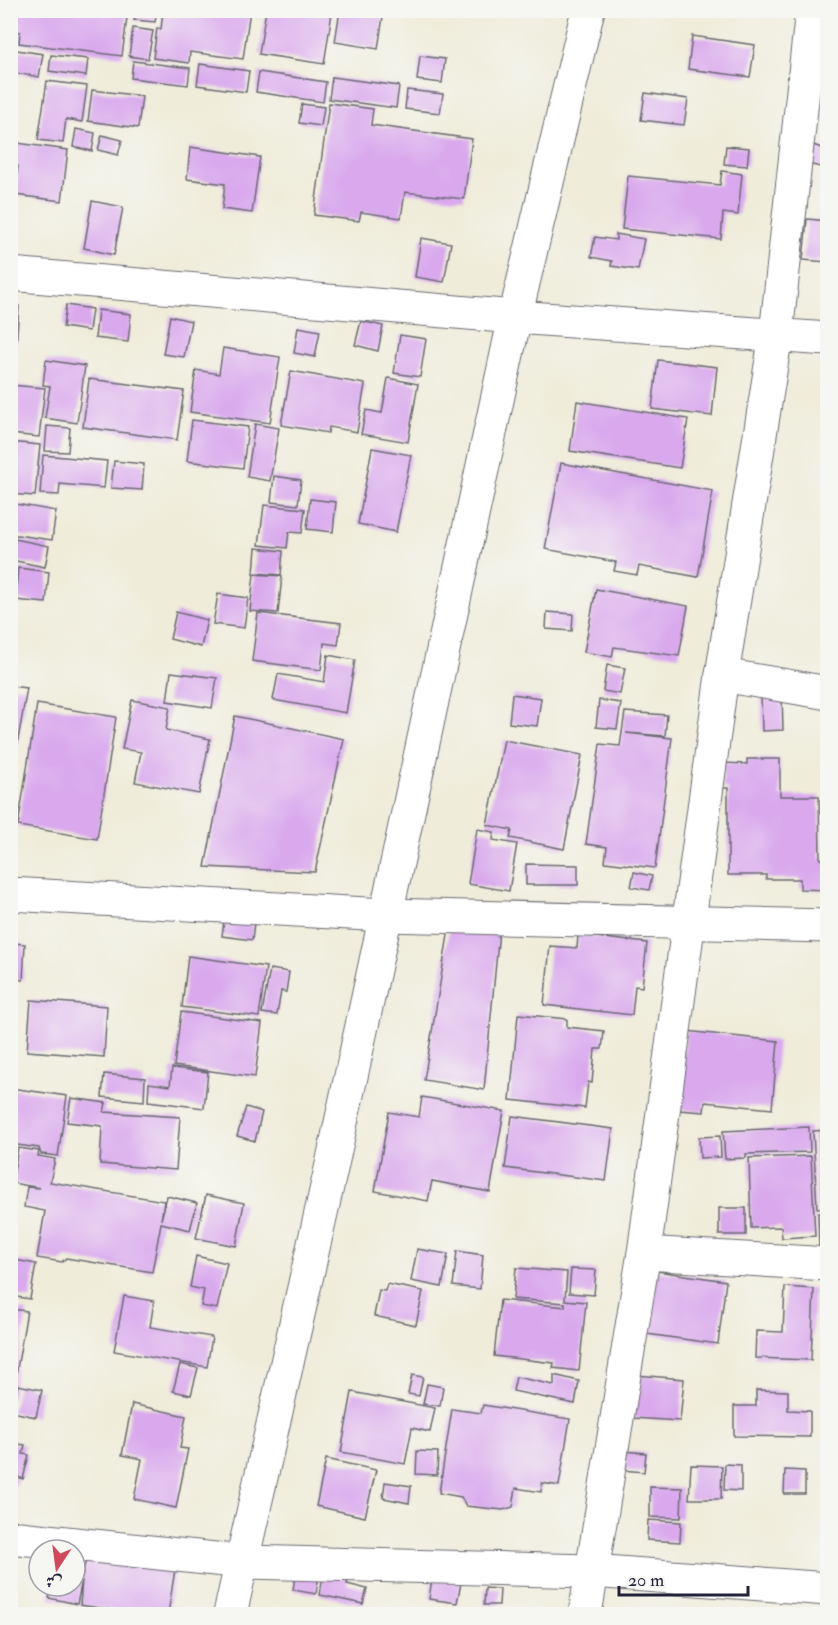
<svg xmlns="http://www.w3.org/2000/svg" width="838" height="1625" font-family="'IM FELL Double Pica',Amiri,serif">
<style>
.building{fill:#d9a8ed}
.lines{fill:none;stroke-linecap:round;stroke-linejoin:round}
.minor-casing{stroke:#6a6972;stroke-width:35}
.tertiary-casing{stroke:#6a6972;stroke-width:35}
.minor{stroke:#fff;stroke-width:33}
.tertiary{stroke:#fff;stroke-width:33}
</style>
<rect width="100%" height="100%" fill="#f6f6f2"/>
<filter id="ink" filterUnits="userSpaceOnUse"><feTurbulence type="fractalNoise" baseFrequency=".0167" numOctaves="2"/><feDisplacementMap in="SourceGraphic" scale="12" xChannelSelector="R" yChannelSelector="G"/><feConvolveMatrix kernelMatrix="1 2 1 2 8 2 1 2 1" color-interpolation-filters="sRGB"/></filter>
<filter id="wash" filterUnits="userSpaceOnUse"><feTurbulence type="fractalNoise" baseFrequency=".008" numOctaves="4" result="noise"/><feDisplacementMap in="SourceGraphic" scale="24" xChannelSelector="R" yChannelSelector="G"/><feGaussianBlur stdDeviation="1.35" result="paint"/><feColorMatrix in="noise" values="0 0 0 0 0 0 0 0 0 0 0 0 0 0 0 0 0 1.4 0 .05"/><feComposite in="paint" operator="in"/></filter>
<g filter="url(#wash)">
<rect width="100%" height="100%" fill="#efecd9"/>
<g id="blocks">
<g class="building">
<polygon points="10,10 128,10 122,56 19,43 20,32 10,31"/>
<polygon points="136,10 157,10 155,22 134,20"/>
<polygon points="163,10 250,10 243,59 190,52 189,63 153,58 157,28 161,29"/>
<polygon points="266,10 332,13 324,64 259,54"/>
<polygon points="340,10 384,10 378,49 335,42"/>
<polygon points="133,28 153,31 148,59 129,56"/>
<polygon points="692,36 755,45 750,77 688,69"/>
<polygon points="10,49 43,54 39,77 10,72"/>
<polygon points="51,55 88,59 86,76 49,71"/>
<polygon points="420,56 445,59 442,83 417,80"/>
<polygon points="133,61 190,68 188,85 131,78"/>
<polygon points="200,64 249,71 246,92 197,85"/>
<polygon points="259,72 326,82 323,102 256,92"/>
<polygon points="332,77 399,86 396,108 329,99"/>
<polygon points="47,81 87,86 82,122 66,119 63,143 38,140"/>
<polygon points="92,90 142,96 138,128 88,121"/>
<polygon points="407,90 443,94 440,113 405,109"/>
<polygon points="645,93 688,99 684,125 641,120"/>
<polygon points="329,103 373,109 371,125 472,139 464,199 405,192 401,218 361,212 359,221 314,215"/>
<polygon points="302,104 324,107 321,126 299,123"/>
<polygon points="76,129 95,133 92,151 73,147"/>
<polygon points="102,135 122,140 118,155 98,150"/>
<polygon points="10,139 15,140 12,160 10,160"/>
<polygon points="17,143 68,150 62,201 15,195 18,166 14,166"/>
<polygon points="813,145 828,150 825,168 808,164"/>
<polygon points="726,146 749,148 747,166 724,164"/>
<polygon points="190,147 260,157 252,213 222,209 225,184 187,179"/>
<polygon points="10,168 15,168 12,193 10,193"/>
<polygon points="722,171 742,174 738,215 723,213 721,239 622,229 628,176 720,185"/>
<polygon points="92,201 123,207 114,255 84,248"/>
<polygon points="807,219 828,221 828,262 803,260"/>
<polygon points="616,234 644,239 638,270 611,266 612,261 591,257 595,237 616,240"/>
<polygon points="421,238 451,243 444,282 415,277"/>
<polygon points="10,305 19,306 16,348 10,348"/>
<polygon points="66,305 92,309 89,331 63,327"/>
<polygon points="98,310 131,314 128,342 95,338"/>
<polygon points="170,316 191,321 184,357 163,354"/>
<polygon points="361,321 383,326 378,351 355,345"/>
<polygon points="298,327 320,331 315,357 294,353"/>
<polygon points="400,335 426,339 420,377 394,373"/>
<polygon points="223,348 280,357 270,423 190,412 196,370 219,374"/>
<polygon points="46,360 85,366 77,423 45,418 50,386 43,385"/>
<polygon points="658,360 717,367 712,416 652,409"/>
<polygon points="291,371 365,384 357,432 329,427 328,433 281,425"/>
<polygon points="388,378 418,384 408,442 361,434 366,410 382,413"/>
<polygon points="89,379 184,391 177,440 83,427"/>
<polygon points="10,385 45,388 39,437 10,434"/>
<polygon points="577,401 688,419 680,468 570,451"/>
<polygon points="192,420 248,427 243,468 187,461"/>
<polygon points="255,424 279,428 270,481 247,477"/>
<polygon points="47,426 70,428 68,452 45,451"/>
<polygon points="10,442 40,445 35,496 10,494"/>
<polygon points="372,448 411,455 396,532 358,524"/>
<polygon points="43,455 107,461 104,488 60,484 59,495 40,494"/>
<polygon points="114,461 144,464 142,490 111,488"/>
<polygon points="561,463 713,491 698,577 639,566 637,575 614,571 616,562 545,549"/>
<polygon points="274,476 301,480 298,505 271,502"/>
<polygon points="310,499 336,502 333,532 307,529"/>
<polygon points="10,503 56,511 52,540 10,534"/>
<polygon points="264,505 305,509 302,533 289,532 287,548 259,545"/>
<polygon points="15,539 49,546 45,567 11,560"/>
<polygon points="256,548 283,551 281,575 254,573"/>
<polygon points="18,568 49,572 46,603 15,600"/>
<polygon points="10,574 15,574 12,591 10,591"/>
<polygon points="254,574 282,576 278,613 250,611"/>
<polygon points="596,589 688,606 679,656 614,647 612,657 584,652"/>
<polygon points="218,594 248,598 244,628 213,624"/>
<polygon points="176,612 207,620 201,647 170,639"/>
<polygon points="547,612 573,614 572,631 546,629"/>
<polygon points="258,613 341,623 338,645 324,643 321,670 252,661"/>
<polygon points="328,655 355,660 346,713 273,700 278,674 324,682"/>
<polygon points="607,665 625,668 620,694 603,691"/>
<polygon points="171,672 217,678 212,708 167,701"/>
<polygon points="10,686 27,688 14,763 10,762"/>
<polygon points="782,692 783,730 762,731 761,693"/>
<polygon points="512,694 541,698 537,726 509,723"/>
<polygon points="132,700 170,707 166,730 210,739 199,794 135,782 141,752 122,749"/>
<polygon points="599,700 621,703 617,729 596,727"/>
<polygon points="37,704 116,717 97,839 18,826"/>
<polygon points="625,712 667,715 665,736 626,733 672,738 655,868 605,862 607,847 586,844 600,744 620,746"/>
<polygon points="235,716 344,739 315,872 205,867"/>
<polygon points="504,740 582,755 564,849 510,838 512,830 487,825"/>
<polygon points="747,759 780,759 780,796 819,796 820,859 827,859 827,890 800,889 800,879 766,879 766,875 728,875 728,788 723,788 723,763 747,764"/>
<polygon points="477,829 494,832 493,840 517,844 509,891 468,884"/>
<polygon points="526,864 578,865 578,885 526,885"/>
<polygon points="634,872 652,876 649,890 631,887"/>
<polygon points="224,920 254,923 252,940 222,936"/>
<polygon points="450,923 499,931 484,1090 424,1080"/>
<polygon points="578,935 647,943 642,987 635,986 632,1015 544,1005 550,946 577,948"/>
<polygon points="10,943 25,944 23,980 10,979"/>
<polygon points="188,956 266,967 259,1017 182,1007"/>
<polygon points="270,969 289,972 286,992 281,991 277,1015 262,1013"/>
<polygon points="31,1000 107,1006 104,1057 27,1051"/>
<polygon points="181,1012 262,1023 255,1077 174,1066"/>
<polygon points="518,1014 567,1019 567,1027 604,1031 602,1049 595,1049 592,1083 588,1082 585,1108 510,1100"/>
<polygon points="686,1031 778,1041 772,1109 705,1102 704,1112 678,1110"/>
<polygon points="172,1068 208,1072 204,1108 148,1101 149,1083 170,1086"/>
<polygon points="104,1074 145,1078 144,1101 102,1097"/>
<polygon points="10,1088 67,1096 58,1156 41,1154 39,1148 10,1144"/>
<polygon points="422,1097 504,1111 490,1192 432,1181 428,1201 375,1191 389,1112 419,1117"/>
<polygon points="71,1098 106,1103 104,1112 180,1117 176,1170 100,1164 102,1126 67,1122"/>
<polygon points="246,1107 262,1112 255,1141 237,1136"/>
<polygon points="512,1116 613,1129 606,1181 505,1168"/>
<polygon points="809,1127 810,1152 746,1154 746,1158 725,1159 723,1131"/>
<polygon points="828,1130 828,1208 817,1208 813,1131"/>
<polygon points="720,1136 721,1157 700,1158 699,1137"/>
<polygon points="18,1148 39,1151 38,1156 55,1159 50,1182 164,1201 161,1220 167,1196 197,1203 190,1230 161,1223 152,1272 66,1258 62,1262 37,1258 45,1211 24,1207 27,1187 40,1188 12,1183"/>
<polygon points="811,1156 815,1236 782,1238 781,1227 751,1228 749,1158"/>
<polygon points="206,1195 244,1203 236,1246 196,1238"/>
<rect x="719" y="1208" width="27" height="27"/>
<polygon points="818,1213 828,1213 828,1245 819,1246"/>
<polygon points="417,1249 448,1254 442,1287 411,1281"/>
<polygon points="457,1251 483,1255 480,1289 453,1286"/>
<polygon points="196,1256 227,1263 217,1309 201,1306 204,1290 190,1287"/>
<polygon points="10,1259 36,1264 30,1299 10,1296"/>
<polygon points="516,1268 567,1272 565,1300 586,1302 579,1371 553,1368 554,1363 494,1356 500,1300 565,1307 565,1303 513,1299"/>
<polygon points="571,1269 596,1270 594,1295 569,1293"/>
<polygon points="650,1270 726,1281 718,1344 640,1333"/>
<polygon points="387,1284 423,1291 416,1325 374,1316 379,1290 385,1291"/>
<polygon points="785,1287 814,1289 811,1360 755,1358 756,1331 783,1332"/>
<polygon points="124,1296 154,1301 150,1327 212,1337 207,1367 114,1351"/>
<polygon points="10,1309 27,1311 12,1398 10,1398"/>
<polygon points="180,1364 198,1368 191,1395 173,1391"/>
<polygon points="412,1375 423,1377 419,1396 408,1394"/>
<polygon points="554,1375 579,1381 575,1404 513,1391 516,1377 554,1385"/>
<polygon points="636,1375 684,1379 680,1421 633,1418"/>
<polygon points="427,1384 443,1387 440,1406 423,1404"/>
<polygon points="18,1385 42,1390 36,1417 12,1412"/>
<polygon points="756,1390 788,1391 788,1410 810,1411 810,1437 734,1436 734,1406 756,1406"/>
<polygon points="352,1392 435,1408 430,1432 412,1428 405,1464 341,1452"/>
<polygon points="132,1404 186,1416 180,1448 188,1449 176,1508 134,1499 142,1459 122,1455"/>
<polygon points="483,1405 570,1419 559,1486 542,1483 541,1492 516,1488 513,1507 503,1510 466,1506 461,1497 439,1493 452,1409 481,1413"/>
<polygon points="10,1443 25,1445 23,1454 29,1455 23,1479 18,1477 16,1486 10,1484"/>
<polygon points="417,1451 438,1452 437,1475 416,1474"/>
<polygon points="623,1451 646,1453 644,1472 622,1470"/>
<polygon points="326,1459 376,1470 365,1517 316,1506"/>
<polygon points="725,1464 741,1465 741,1491 724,1490"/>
<polygon points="691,1465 722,1466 721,1499 689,1499"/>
<polygon points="785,1470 805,1471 805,1494 784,1494"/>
<polygon points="385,1482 411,1486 409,1503 383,1498"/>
<polygon points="650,1487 682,1488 681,1518 650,1517"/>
<polygon points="648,1520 681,1522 680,1542 647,1540"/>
<polygon points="88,1549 176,1563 168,1614 138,1614 80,1605 82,1580 77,1604 49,1598 52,1586 75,1586 75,1576 82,1578"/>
<polygon points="297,1564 320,1568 316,1594 293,1590"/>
<polygon points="324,1568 350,1573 347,1584 367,1589 363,1604 320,1595"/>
<polygon points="432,1578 461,1583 457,1603 429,1599"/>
<polygon points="485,1588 500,1589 499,1605 484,1605"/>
<polygon points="10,1610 25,1613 25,1614 10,1614"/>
</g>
</g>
</g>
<g filter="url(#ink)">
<use href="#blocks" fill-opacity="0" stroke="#6a6972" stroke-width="1.5"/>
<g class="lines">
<defs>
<g id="minor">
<polyline points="10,274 515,317 828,339"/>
<polyline points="722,675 828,693"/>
<polyline points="10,894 385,915 828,926"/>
<polyline points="644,1253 828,1264"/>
<polyline points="10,1537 243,1562 592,1571 828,1589"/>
<polyline points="585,1614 644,1253 722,675 776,334 812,10"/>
</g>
<polyline id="tertiary" points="230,1614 331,1169 515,317 588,10"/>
</defs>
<use href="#minor" class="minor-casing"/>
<use href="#tertiary" class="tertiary-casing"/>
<use href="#minor" class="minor"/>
<use href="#tertiary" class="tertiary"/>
</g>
</g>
<rect width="838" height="1625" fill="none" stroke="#f6f6f2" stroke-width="36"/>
<g transform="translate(57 1568) rotate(193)"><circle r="28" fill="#f6f6f2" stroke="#a1a1a9" stroke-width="1.5"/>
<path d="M0-4.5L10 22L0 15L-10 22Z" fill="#d1495b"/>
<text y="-9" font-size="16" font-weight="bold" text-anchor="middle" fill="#22223b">ش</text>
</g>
<path d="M619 1586v9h129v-9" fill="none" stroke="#22223b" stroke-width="3"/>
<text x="628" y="1586" font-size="18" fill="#22223b" stroke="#f6f6f2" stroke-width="4.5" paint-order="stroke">20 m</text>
</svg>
